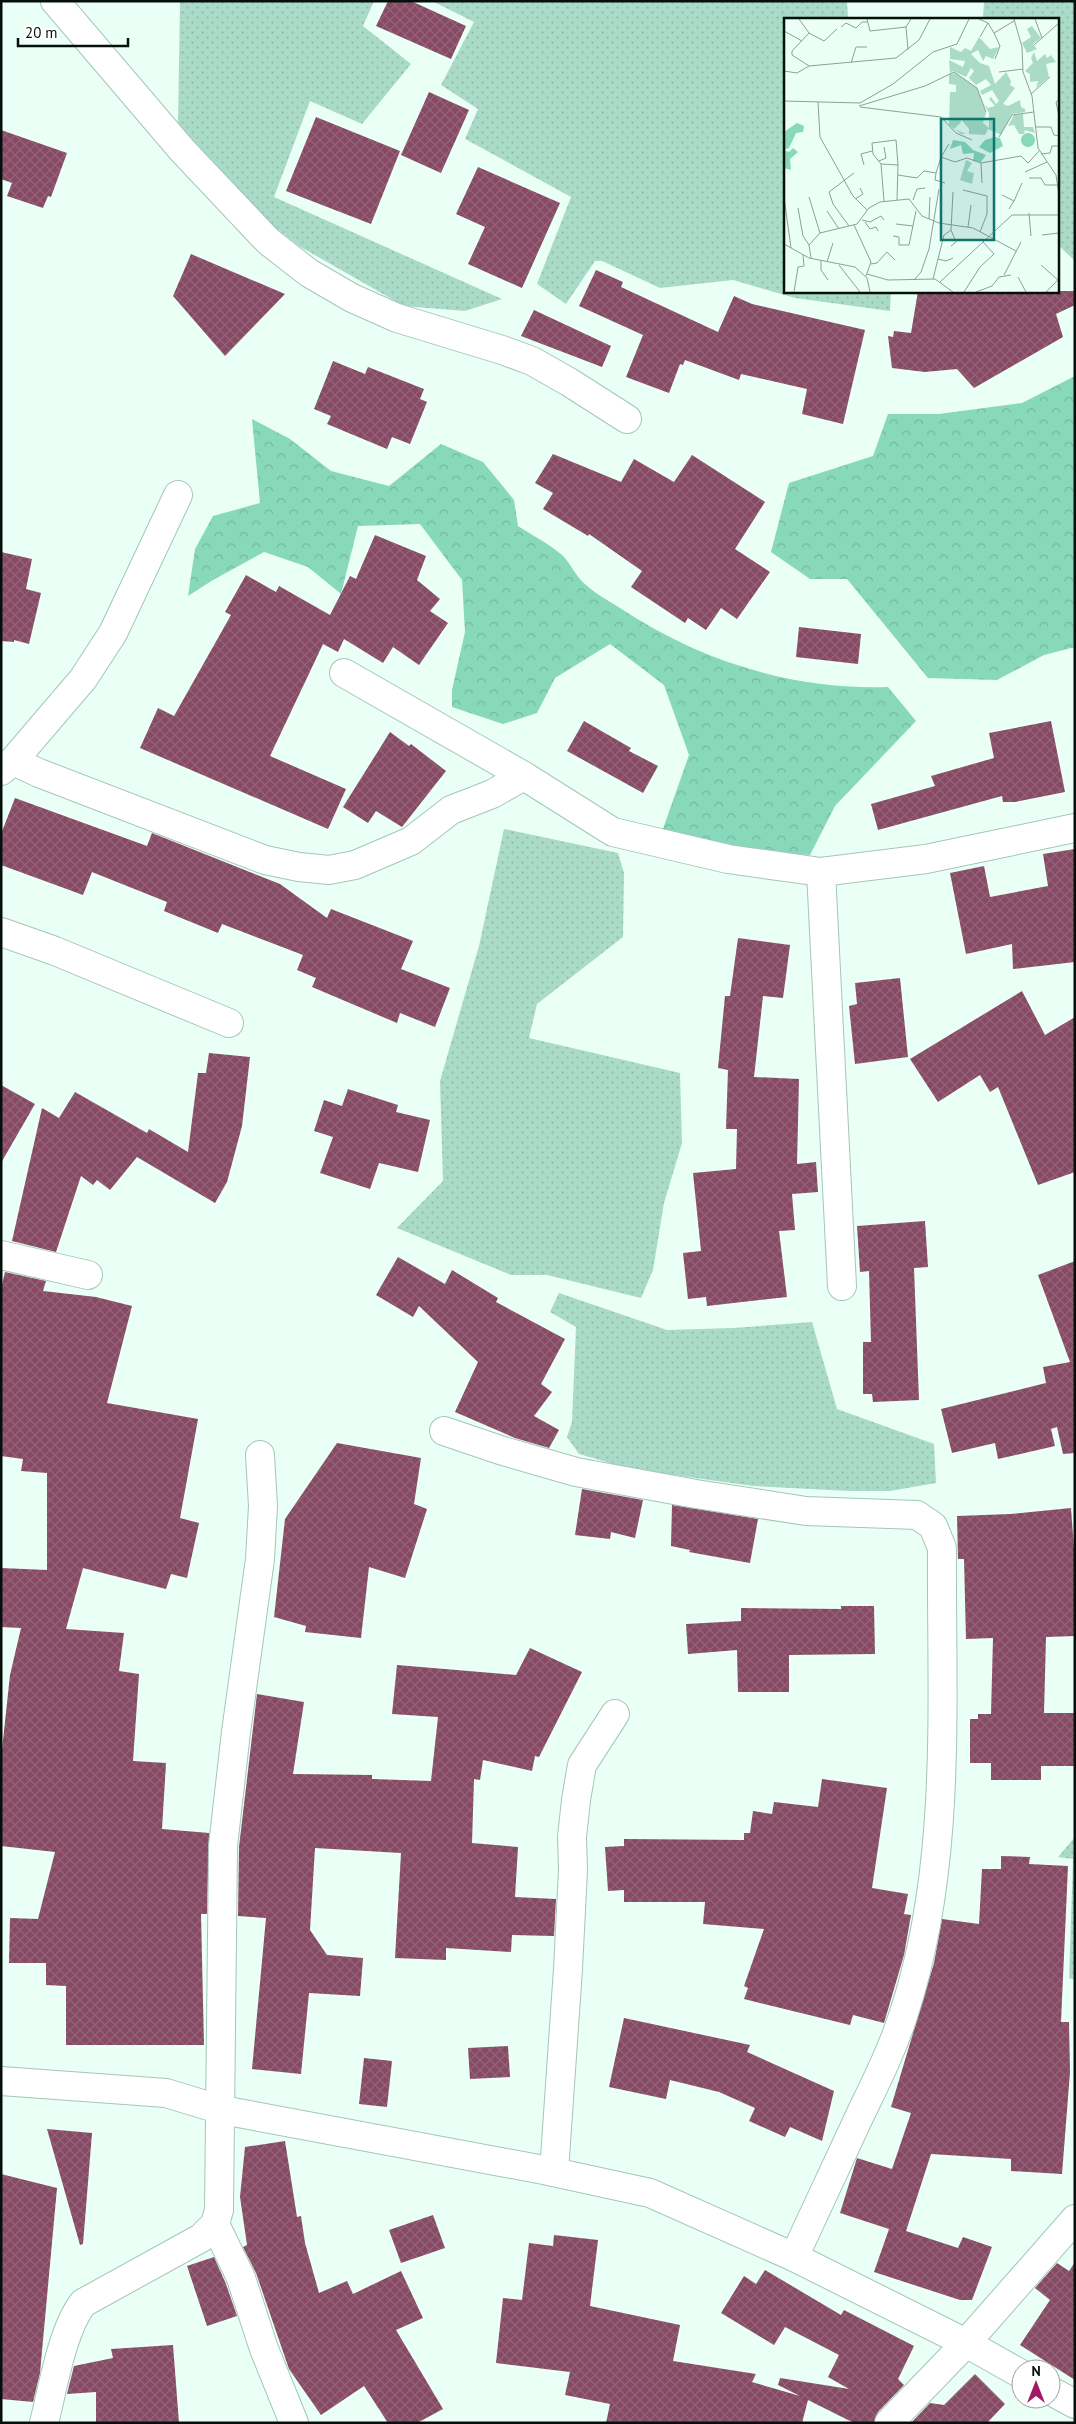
<svg xmlns="http://www.w3.org/2000/svg" width="1076" height="2424" font-family="'PT Sans',sans-serif">
<style>
.green{fill:url(#green-dots)}
.forest{fill:url(#forest-crowns)}
.building{fill:url(#building-cross-hatch)}
.lines{fill:none;stroke-linecap:round;stroke-linejoin:round}
.minor-casing{stroke:#a4c6b9;stroke-width:30}
.minor{stroke:#fff;stroke-width:28}
.inset-road{fill:none;stroke:#8e9f98;stroke-width:1}
.view{fill:#0f766e;fill-opacity:0.15;stroke:#0f766e;stroke-width:2.5}
.inset-edge{fill:none;stroke:#05100c;stroke-width:2.5}
</style>
<defs>
<pattern id="green-dots" width="8" height="8" patternUnits="userSpaceOnUse" patternTransform="scale(1.25)"><rect width="8" height="8" fill="#aadbc8"/><path d="M2 2h.1M6 6h.1" fill="none" stroke="#91bbab" stroke-width="1.8" stroke-linecap="round"/></pattern>
<pattern id="forest-crowns" width="20" height="18" patternUnits="userSpaceOnUse" patternTransform="scale(1.25)"><rect width="20" height="18" fill="#88d8bc"/><path d="M2 6a3 3 0 1 1 6 0M12 15a3 3 0 1 1 6 0" fill="none" stroke="#74b8a0"/></pattern>
<pattern id="building-cross-hatch" width="8" height="8" patternUnits="userSpaceOnUse" patternTransform="scale(1.25)"><rect width="8" height="8" fill="#874964"/><path d="M0 0l8 8M0 8l8-8" fill="none" stroke="#926478"/></pattern>
</defs>
<rect width="100%" height="100%" fill="#eafff6"/>
<g class="green">
<polygon points="180,1 374,1 363,26 411,64 362,124 310,101 274,197 502,299 465,311 404,306 299,246 243,202 178,126"/>
<polygon points="432,1 847,1 848,19 785,19 785,291 891,291 890,311 795,298 733,280 660,288 602,261 595,261 566,304 537,284 571,197 465,139 478,109 441,85 474,22"/>
<polygon points="984,1 1075,1 1075,261 1057,244 1057,19 983,19"/>
<polygon points="504,829 618,853 624,873 623,937 537,1004 529,1038 680,1073 682,1143 664,1203 653,1270 641,1298 547,1275 511,1275 397,1228 443,1181 440,1081 479,946"/>
<polygon points="559,1293 667,1330 733,1328 812,1322 837,1409 934,1444 936,1483 890,1491 849,1491 753,1486 631,1469 579,1454 567,1437 572,1422 576,1327 550,1312"/>
<polygon points="1075,1837 1075,1980 1069,1978 1073,1859 1058,1857"/>
</g>
<g class="forest">
<polygon points="1075,376 1075,647 1044,655 997,680 928,678 847,579 810,579 771,552 789,483 873,456 888,414 939,414 1022,403"/>
<path d="M252 419 290 439 331 471 389 486 441 444 483 462 514 500 518 526C532 535 549 544 562 555 571 564 576 577 586 585 596 594 609 601 620 608 700 661 792 690 888 687L916 721 835 806 810 855 658 843 689 755 664 685 610 644 555 678 537 713 503 724 452 707V690L465 632 462 580 420 524 358 526 341 594 308 567 264 552 213 580 188 596 195 549 213 516 260 503Z"/>
</g>
<g class="building">
<polygon points="388,1 411,1 466,26 451,59 376,26"/>
<polygon points="429,92 469,110 441,173 401,155"/>
<polygon points="316,117 400,151 371,224 286,191"/>
<polygon points="1,130 67,153 51,197 48,196 43,208 7,196 12,183 1,179"/>
<polygon points="478,167 560,203 522,288 468,264 485,227 456,214"/>
<polygon points="191,254 285,294 225,356 173,296"/>
<polygon points="596,270 623,282 621,287 718,332 734,296 752,304 865,330 843,424 802,414 807,389 741,374 739,380 685,360 683,365 680,364 669,393 626,377 643,335 579,306"/>
<polygon points="918,291 1075,291 1075,305 1056,314 1063,337 974,388 957,369 925,372 892,368 888,336 893,337 894,331 911,333"/>
<polygon points="534,310 611,346 602,367 521,336"/>
<polygon points="333,361 365,374 368,367 424,389 420,399 427,402 410,444 392,437 387,449 327,424 331,416 314,409"/>
<polygon points="553,454 621,482 634,459 674,482 692,455 765,502 735,549 770,572 737,619 721,608 706,630 688,618 685,623 631,587 642,571 589,534 588,536 543,509 553,493 535,483"/>
<polygon points="375,535 426,556 417,580 440,599 430,611 448,623 419,665 393,647 383,663 344,639 338,652 323,644 270,756 346,789 328,829 140,748 158,708 174,716 231,615 225,612 246,575 276,592 279,586 330,615 350,576 356,579"/>
<polygon points="1,552 32,559 26,589 41,593 29,644 14,640 14,642 1,641"/>
<polygon points="799,627 861,634 858,664 796,657"/>
<polygon points="584,721 631,748 629,751 658,766 643,793 567,751"/>
<polygon points="1051,721 1065,792 1015,802 1003,802 1002,796 878,830 871,804 935,786 931,776 994,758 989,733"/>
<polygon points="390,732 409,746 411,744 446,771 402,827 376,811 368,823 343,807"/>
<polygon points="15,798 147,846 152,833 280,884 327,918 331,909 413,941 401,969 450,988 435,1027 400,1013 397,1023 312,987 316,978 297,970 303,955 222,924 218,933 164,911 167,902 92,872 83,895 1,865 1,834"/>
<polygon points="1075,849 1075,962 1013,969 1012,944 966,954 950,873 984,866 990,897 1048,886 1043,854"/>
<polygon points="738,938 790,945 783,998 763,996 754,1077 799,1079 797,1164 816,1162 818,1192 792,1194 795,1230 779,1231 787,1297 707,1306 706,1297 688,1299 683,1253 701,1251 693,1173 736,1169 737,1129 726,1129 728,1070 718,1068 725,996 730,996"/>
<polygon points="900,978 908,1057 855,1064 849,1006 857,1004 855,983"/>
<polygon points="1022,991 1045,1035 1075,1017 1075,1172 1038,1185 998,1087 990,1092 980,1075 938,1102 910,1059"/>
<polygon points="209,1053 250,1057 242,1126 227,1182 215,1203 137,1157 110,1190 97,1180 93,1185 81,1176 56,1252 12,1241 42,1108 59,1118 75,1092 147,1133 149,1129 188,1152 198,1073 206,1073"/>
<polygon points="1,1085 35,1104 1,1163"/>
<polygon points="348,1089 398,1105 396,1112 430,1120 418,1172 379,1163 370,1189 320,1173 333,1137 314,1131 324,1100 342,1106"/>
<polygon points="925,1221 928,1267 914,1268 919,1400 873,1402 872,1394 863,1394 863,1342 871,1342 869,1271 860,1272 857,1226"/>
<polygon points="398,1257 445,1284 452,1270 498,1298 496,1302 565,1339 541,1384 552,1392 534,1416 559,1430 549,1448 515,1438 455,1412 478,1362 419,1306 413,1317 376,1295"/>
<polygon points="1075,1261 1075,1453 1063,1454 1057,1427 1051,1429 1055,1446 998,1459 995,1443 952,1453 941,1409 1046,1383 1043,1367 1070,1362 1038,1275"/>
<polygon points="5,1272 46,1281 43,1291 96,1297 132,1306 107,1403 198,1419 180,1518 199,1523 187,1578 171,1574 166,1589 83,1568 66,1629 124,1633 119,1671 139,1674 133,1761 166,1763 162,1829 209,1833 207,1914 201,1914 204,2045 66,2045 66,1986 46,1985 46,1963 9,1963 10,1918 38,1919 55,1852 1,1846 1,1759 10,1675 21,1628 1,1627 1,1568 47,1570 47,1473 21,1471 23,1459 1,1456 1,1289"/>
<polygon points="337,1443 421,1458 414,1504 427,1509 405,1578 369,1567 361,1638 305,1632 306,1626 274,1617 285,1519"/>
<polygon points="582,1489 643,1500 635,1538 611,1532 610,1539 575,1535"/>
<polygon points="672,1505 758,1519 750,1563 689,1552 690,1550 671,1546"/>
<polygon points="1071,1508 1075,1562 1075,1636 1046,1637 1044,1713 1074,1713 1075,1766 1041,1766 1041,1780 991,1780 991,1763 970,1763 970,1719 978,1719 978,1714 991,1714 993,1638 966,1639 964,1559 958,1559 957,1516 1011,1514"/>
<polygon points="841,1606 874,1606 875,1654 789,1655 789,1692 738,1692 737,1650 688,1654 686,1624 741,1621 741,1608 841,1609"/>
<polygon points="530,1648 582,1672 539,1757 535,1756 532,1771 483,1760 480,1780 474,1779 472,1843 518,1847 515,1897 556,1899 554,1936 512,1935 511,1952 446,1948 446,1960 395,1958 401,1853 315,1848 310,1930 327,1955 363,1958 360,1996 309,1993 301,2074 252,2069 266,1918 238,1916 239,1847 257,1694 304,1702 293,1774 372,1775 372,1779 431,1781 438,1717 392,1714 397,1665 516,1675"/>
<polygon points="822,1779 887,1788 872,1888 908,1894 904,1914 911,1915 904,1955 884,2023 853,2015 850,2025 744,1999 748,1988 744,1986 764,1929 703,1924 705,1902 624,1902 624,1890 608,1891 605,1847 624,1846 624,1839 744,1840 744,1833 750,1833 753,1811 772,1814 774,1802 818,1807"/>
<polygon points="1001,1856 1030,1857 1029,1864 1068,1866 1061,2022 1069,2022 1070,2072 1062,2174 1011,2171 1011,2159 931,2154 906,2231 958,2248 963,2237 992,2247 972,2300 960,2300 874,2272 889,2229 840,2213 857,2158 892,2169 911,2113 891,2107 934,1963 942,1919 979,1924 982,1869 1001,1869"/>
<polygon points="624,2018 750,2045 747,2052 834,2091 822,2141 790,2127 785,2137 749,2121 755,2108 719,2092 670,2080 666,2099 609,2087"/>
<polygon points="508,2046 510,2077 470,2079 468,2048"/>
<polygon points="364,2058 392,2061 387,2107 359,2104"/>
<polygon points="47,2129 92,2133 83,2244 80,2245"/>
<polygon points="285,2141 297,2217 301,2216 305,2243 319,2293 347,2281 353,2294 401,2271 423,2318 396,2330 443,2409 417,2423 388,2423 364,2386 321,2415 289,2369 256,2273 243,2247 247,2245 240,2197 245,2147"/>
<polygon points="1,2174 57,2188 40,2373 33,2402 1,2399"/>
<polygon points="433,2215 445,2248 401,2263 389,2230"/>
<polygon points="554,2235 598,2240 590,2306 680,2325 673,2361 756,2374 752,2382 800,2396 778,2385 780,2378 849,2389 828,2377 839,2355 785,2327 774,2345 721,2313 744,2276 756,2284 765,2270 841,2315 844,2310 914,2346 898,2379 904,2385 878,2412 874,2423 854,2423 808,2400 802,2423 606,2423 610,2404 565,2395 570,2372 496,2363 503,2298 522,2300 529,2243 553,2246"/>
<polygon points="214,2257 226,2284 237,2316 207,2326 187,2266"/>
<polygon points="1075,2262 1075,2380 1020,2345 1050,2300 1035,2288 1057,2263 1069,2271"/>
<polygon points="173,2345 179,2423 96,2423 96,2392 67,2394 74,2366 113,2358 111,2349"/>
<polygon points="975,2374 1005,2404 987,2423 911,2423 930,2403 944,2405"/>
</g>
<g class="lines">
<defs>
<g id="minor">
<polyline points="55,1 182,150 268,241 309,273 352,298 397,318 502,350 532,361 569,382 627,419"/>
<polyline points="344,673 524,776"/>
<polyline points="13,761 83,679 113,633 178,495"/>
<polyline points="1,771 13,761 39,773 265,860 299,867 329,870 355,865 411,841 451,810 492,794 524,776 613,832 728,859 821,872 926,859 1075,828"/>
<polyline points="821,872 842,1286"/>
<polyline points="1,932 55,951 229,1023"/>
<polyline points="1,1255 88,1275"/>
<path d="M444 1431 500 1450 576 1472 696 1494 806 1511 917 1515 933 1526 942 1548C941 1705 953 1865 903 2016 892 2050 876 2082 861 2113 839 2161 816 2209 794 2257"/>
<polyline points="1,2081 166,2093 222,2110 544,2170 650,2193 794,2257 966,2343 1021,2374"/>
<polyline points="554,2172 568,1969 573,1870 572,1837 576,1800 582,1765 615,1714"/>
<polyline points="215,2224 241,2278 264,2349 294,2423"/>
<polyline points="1051,2391 1075,2404"/>
<path d="M44 2423C53 2388 62 2330 83 2303L201 2238 215 2224 219 2210 223 1846 236 1732 260 1559 263 1506 260 1455"/>
<polyline points="889,2423 966,2343 1075,2219"/>
</g>
</defs>
<use href="#minor" class="minor-casing"/>
<use href="#minor" class="minor"/>
</g>
<g transform="translate(784 18)">
<rect width="275" height="275" fill="#eafff6"/>
<path d="M248 8 257 20 249 26 253 31 243 35 238 25 247 19 243 11ZM195 19 206 31 215 29 209 41 202 38 199 43 194 32 187 36 196 45 205 48 211 66 222 54 227 63 226 67 231 70 219 86 224 88 236 82 237 89 241 91V94L228 96 217 117 204 111 201 117 185 116V111L176 100 177 104 170 111 182 116H177L165 107 166 74H172V67L165 66V56L172 55 193 70 202 95 199 105 205 110V95L200 86 204 90 211 88 205 81 207 79 212 86 215 83 208 72 198 77 196 73 207 67 202 61 192 67 185 60 190 53 187 50 182 59 169 53 166 55 165 42 179 49 181 43 166 41V29L177 34 181 30 187 33ZM250 34 253 43 261 36 263 40 267 37 272 44 262 46 265 59 252 70 254 63 246 64V56L241 53 249 45 247 40ZM239 96 240 109H249L251 115 241 112 240 116H235L230 107 224 108 230 97ZM182 142 188 145 183 153 190 155 188 166 176 162Z" fill="#aadbc8"/>
<path d="M13 105 20 108 19 114 12 115 5 130 0 132 5 134 9 130 14 134 6 141 7 152 0 150V114ZM237 122a7 7 0 1 1 14 0a7 7 0 1 1-14 0ZM211 119 216 120 219 128 206 135 195 129 201 122ZM169 122 181 124 189 132 202 137 197 144 189 143 190 135 179 136 177 127 166 131Z" fill="#88d8bc"/>
<path class="inset-road" d="M15 1 25 15M83 1 86 13 122 9M195 1 204 5 210 15 230 3M230 1 238 29 239 54 248 78 254 130 272 157 275 177M251 1 258 20M57 9 62 5 72 10 78 4H84M0 13 18 23M210 15 216 28 211 41M196 19 204 5M250 27 275 5M124 32 122 9 127 1M67 45 72 29H83M25 48 8 37V33L25 15 40 23 53 11M0 53 13 55 25 48 112 40 135 22 146 1M215 54 239 51M247 76 266 59M275 82 272 84 275 98M0 83 76 85 109 66 149 34 173 26 185 1M34 84 36 119 69 178 83 192M75 88 141 68 170 54 193 70 202 94M76 89 157 99 172 115 188 122M252 109H267L270 117 275 118M215 119 228 97 250 94M257 136 266 135 268 128H275M157 139 165 126M95 143 102 140 100 129M197 145 198 165M97 146 100 183M80 147 77 136 88 133M241 154 263 144M152 155 151 162 161 165M114 157 133 160 140 153 152 155 157 139 171 144 183 140 197 145 237 138 244 145 255 133M245 160H257L261 167H274M179 172 203 178V196L196 214M218 177 230 183 225 191M0 179 7 230M25 179 36 215M71 181 79 176 76 170M113 182 114 147 112 122 88 125 89 136 97 146 114 147M129 182 133 171 141 170M230 183 238 165M14 190 19 218 25 227M43 193 55 211M245 195 247 218M145 201 146 179M78 202 86 204 97 198 100 202M81 204 86 211 92 209 94 213M112 206 129 208M70 207 87 244 82 258M65 208 49 186 45 174 70 155M184 209 187 187M258 217 275 215M109 218 115 219V227H125L132 193M0 226 25 240 71 249 83 260 86 274M167 228 172 224 167 212M27 240 25 227 36 215 73 206 85 190 96 184 125 181 138 198 155 205 189 210 232 233M154 241 162 243 169 240M37 242V252L44 262M43 244 49 225M87 246 93 245 103 234 111 242M55 247 76 274M257 247 274 262M83 256 104 262 151 261 169 274M220 257 237 224M234 259 242 274M149 261 160 217 167 212 169 174M130 262 137 254 145 231 155 171M156 264 228 197H275M10 274 14 249 20 248 19 237M180 274 196 249 210 236 199 224M192 274 208 268 215 259 227 257M262 274 275 261"/>
<path class="view" d="M157 101H210V222H157Z"/>
<rect width="275" height="275" class="inset-edge"/>
</g>
<rect width="1076" height="2424" fill="none" stroke="#05100c" stroke-width="5"/>
<g transform="translate(1036 2384)"><circle r="24" fill="#ffffff" stroke="#9b9f9e"/>
<path d="M0-4L9 19L0 12L-9 19Z" fill="#a31a64"/>
<text y="-8" font-size="14" font-weight="bold" text-anchor="middle" fill="#05100c">N</text>
</g>
<path d="M18 38v8h110v-8" fill="none" stroke="#05100c" stroke-width="2.5"/>
<text x="25" y="38" font-size="15" fill="#05100c" stroke="#ffffff" stroke-width="4" paint-order="stroke">20 m</text>
</svg>
